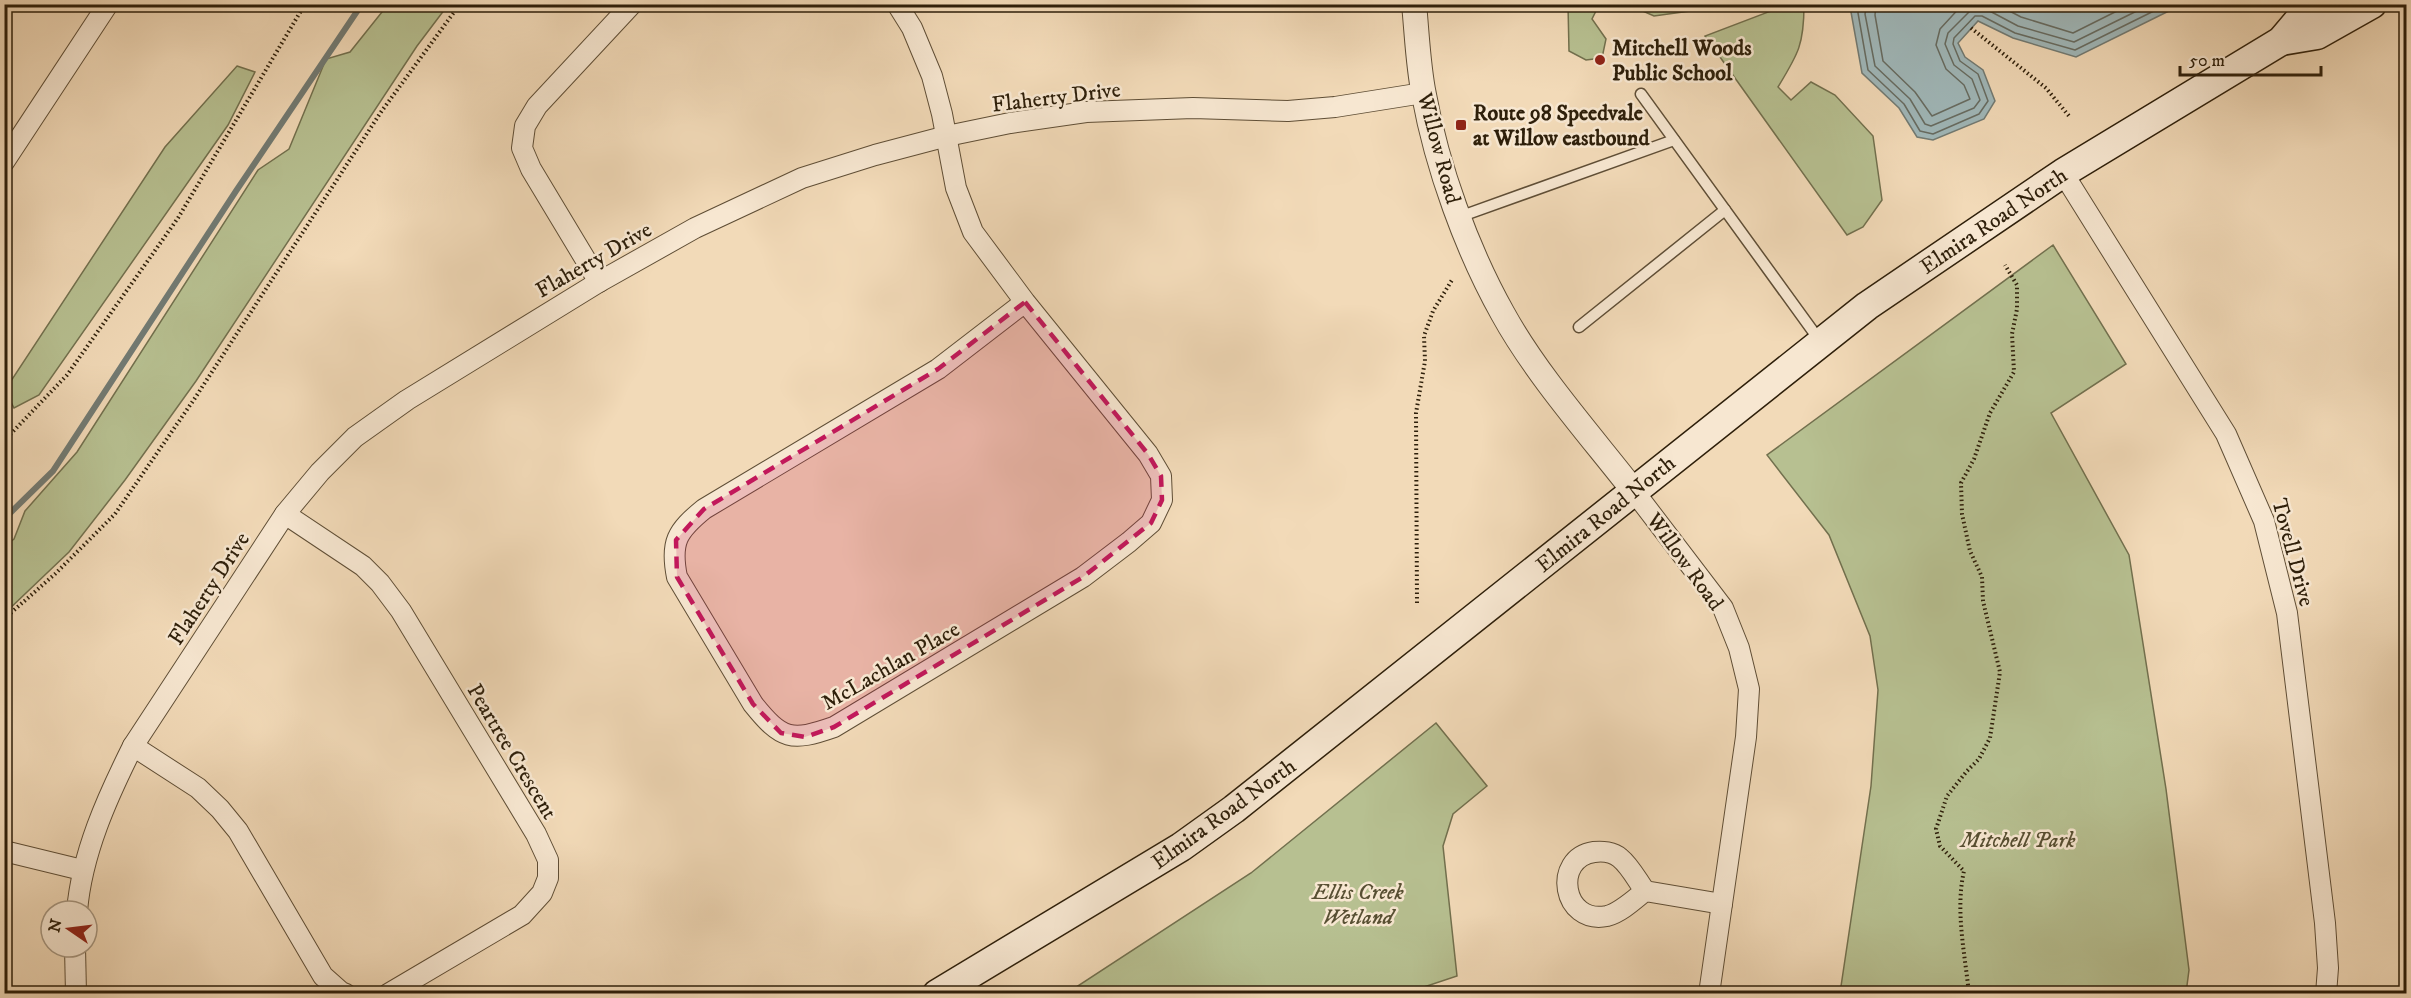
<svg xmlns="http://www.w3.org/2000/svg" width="2411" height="998" font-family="'IM FELL DW Pica',serif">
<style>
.green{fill:#b7c091;stroke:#72704e;stroke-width:1.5}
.water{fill:#a0b8ba;stroke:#727b74;stroke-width:1.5}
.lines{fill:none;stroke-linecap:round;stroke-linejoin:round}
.shore{stroke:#676c62;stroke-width:1.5}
.stream{stroke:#727b74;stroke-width:6}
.service-casing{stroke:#5f4e36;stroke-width:13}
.minor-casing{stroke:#5f4e36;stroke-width:22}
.tertiary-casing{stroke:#5f4e36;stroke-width:26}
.secondary-casing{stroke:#2e1f0a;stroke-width:31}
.path{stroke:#2e1f0a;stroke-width:4;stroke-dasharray:1.5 3;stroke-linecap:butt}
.service{stroke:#f7e7d1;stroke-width:10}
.minor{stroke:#f7e7d1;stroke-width:20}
.tertiary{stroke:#f7e7d1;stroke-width:24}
.secondary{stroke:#f7e7d1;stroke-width:28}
.marked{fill:#c2185b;fill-opacity:0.2;stroke:#c2185b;stroke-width:4.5;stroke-dasharray:12 8;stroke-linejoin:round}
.poi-dot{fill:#8f2418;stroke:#f7e7d1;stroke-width:2}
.labels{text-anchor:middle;stroke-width:5;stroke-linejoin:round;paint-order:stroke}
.poi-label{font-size:22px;font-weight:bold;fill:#2e1f0a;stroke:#f7e7d1;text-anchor:start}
.street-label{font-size:22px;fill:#2e1f0a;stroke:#f7e7d1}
.park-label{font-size:22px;font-style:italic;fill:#574f32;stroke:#f7e7d1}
</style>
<rect width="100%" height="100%" fill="#f2dab8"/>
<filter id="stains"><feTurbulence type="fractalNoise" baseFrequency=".00333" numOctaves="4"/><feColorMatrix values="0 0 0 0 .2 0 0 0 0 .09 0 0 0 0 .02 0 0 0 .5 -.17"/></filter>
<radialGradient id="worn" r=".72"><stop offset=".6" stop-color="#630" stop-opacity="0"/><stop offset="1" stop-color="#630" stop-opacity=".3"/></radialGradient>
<g class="green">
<path d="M1789 4 1804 5C1804 45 1798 54 1778 87L1791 100 1811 82 1835 95 1873 136 1882 200 1863 227 1847 235 1705 36Z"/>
<polygon points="382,5 448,5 417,46 196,381 125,480 69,552 5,613 5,546 14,539 25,511 77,452 258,170 289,149 326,59 350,52 382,12"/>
<polygon points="1568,5 1599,5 1592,19 1606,39 1602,58 1586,60 1569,51"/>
<polygon points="1629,5 1734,5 1654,16"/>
<polygon points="237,66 255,72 228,125 39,395 14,408 5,390 165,147"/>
<polygon points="2053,245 2126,364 2051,413 2129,555 2166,789 2189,970 2186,993 1840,993 1871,786 1878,690 1870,636 1829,535 1767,455"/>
<polygon points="1436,723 1487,786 1453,814 1443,846 1457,976 1403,994 1067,993 1251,873"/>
</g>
<polygon class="water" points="1854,5 1854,4 2181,5 2076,57 2013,38 1978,21 1958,43 1965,57 1983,70 1995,101 1984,119 1933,140 1917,137 1899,108 1862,73 1851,12"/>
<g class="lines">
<g class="shore">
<polyline points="1859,4 1858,13 1868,70 1904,104 1920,131 1933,134 1979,114 1988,101 1978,74 1960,61 1953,44 1954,38 1975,16 1982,16 2015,33 2075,50 2168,4"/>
<polyline points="1867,4 1865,14 1875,66 1910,99 1925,124 1931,126 1974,108 1980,100 1972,79 1954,65 1945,44 1948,33 1972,9 1984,8 2018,26 2074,42 2151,4"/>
<polyline points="1876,4 1875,15 1883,61 1915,92 1932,116 1970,99 1964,85 1946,69 1936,45 1940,29 1963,4"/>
<polyline points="1996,4 2021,17 2073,33 2131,4"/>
</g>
<polyline class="stream" points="4,519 53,471 236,191 362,4"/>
<defs>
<g id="service">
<polyline points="1641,94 1820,341"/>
<polyline points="1459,217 1674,140"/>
<polyline points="1579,327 1725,210"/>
</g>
<g id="minor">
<path d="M897 4 912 28 932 76 942 114 956 188 973 232 1025 302 1148 454 1161 476 1162 500 1151 523 1129 542 1083 577 834 727C791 742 782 740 753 704L677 577C670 542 677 531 704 509L938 369 1025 302"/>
<polyline points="4,162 108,4"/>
<polyline points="2063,173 2226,434 2264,521 2287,613 2325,923 2328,968 2326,994"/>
<polyline points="599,282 531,169 522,148 525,126 537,106 632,4"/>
<polyline points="1633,490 1723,608 1739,648 1749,689 1746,737 1709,994"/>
<polyline points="285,514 363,566 380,583 401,611 536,834 548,860 548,878 542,893 522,915 388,994"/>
<polyline points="133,746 198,788 220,809 238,831 323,976 341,992 346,994"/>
<polyline points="4,851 82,870"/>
<path d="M1645 891C1635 899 1620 913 1607 916 1562 925 1552 858 1594 852 1602 851 1613 852 1620 858 1630 866 1637 880 1645 891L1722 904"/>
<path d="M77 911C82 853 107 798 133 746L285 514 320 472 355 437 407 400 599 282 695 228 802 178 875 155 947 136 1010 123 1086 112 1193 108 1288 111 1335 107 1423 93"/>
<polyline points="75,947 76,994"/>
</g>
<path id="tertiary" d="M1414 4C1417 34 1418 66 1424 95 1437 167 1467 250 1503 314 1536 374 1590 435 1633 490"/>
<g id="secondary">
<polyline points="2281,41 2317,35 2372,4"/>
<polyline points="937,994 1181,847 1234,809 1867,306 2063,173 2281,41 2303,15 2319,4"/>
</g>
</defs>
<use href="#service" class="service-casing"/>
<use href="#minor" class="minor-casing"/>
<use href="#tertiary" class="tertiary-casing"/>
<use href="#secondary" class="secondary-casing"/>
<g class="path">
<polyline points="1971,28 2046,88 2069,116"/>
<polyline points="4,441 67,375 178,218 305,4"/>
<polyline points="1417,603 1416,413 1425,361 1424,336 1433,311 1452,280"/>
<polyline points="4,619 55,574 115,514 195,398 381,112 460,4"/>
<path d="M1969 994C1965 954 1955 910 1964 871L1940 846 1936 829 1947 796 1967 771 1979 759 1990 738 2000 672 1983 601 1982 577 1970 551 1962 514 1961 483 1974 459 1990 413 2014 372 2012 334 2017 309V285L2005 265"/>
</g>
<use href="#service" class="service"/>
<use href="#minor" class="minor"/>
<use href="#tertiary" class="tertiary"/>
<use href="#secondary" class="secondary"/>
</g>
<path class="marked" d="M1025 302 1148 454 1161 476 1162 500 1151 523 1083 577 834 727 805 737 781 733 753 704 677 577 676 540 704 509 938 369Z"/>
<g class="poi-dot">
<circle cx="1600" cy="60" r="6"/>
<rect x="1455" y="119" width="12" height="12" rx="3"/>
</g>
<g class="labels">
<g class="poi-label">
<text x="1612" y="55">Mitchell Woods<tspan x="1612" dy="25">Public School</tspan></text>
<text x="1473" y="120">Route 98 Speedvale<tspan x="1473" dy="25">at Willow eastbound</tspan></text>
</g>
<g class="street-label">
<text transform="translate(1056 96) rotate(-7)" y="8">Flaherty Drive</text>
<text transform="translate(1440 148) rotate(75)" y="8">Willow Road</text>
<text transform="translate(1993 220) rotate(-34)" y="8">Elmira Road North</text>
<text transform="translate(593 259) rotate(-30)" y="8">Flaherty Drive</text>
<text transform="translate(1605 513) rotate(-39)" y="8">Elmira Road North</text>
<text transform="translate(2294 552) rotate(75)" y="8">Tovell Drive</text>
<text transform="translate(1686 561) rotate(54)" y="8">Willow Road</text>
<text transform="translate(208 588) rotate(-57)" y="8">Flaherty Drive</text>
<text transform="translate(890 665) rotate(-30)" y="8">McLachlan Place</text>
<text transform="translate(513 751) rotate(59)" y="8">Peartree Crescent</text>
<text transform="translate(1223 813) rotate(-36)" y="8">Elmira Road North</text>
</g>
<g class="park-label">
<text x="2018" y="847">Mitchell Park</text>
<text x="1358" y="899">Ellis Creek<tspan x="1358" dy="25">Wetland</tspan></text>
</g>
</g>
<rect width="2411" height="998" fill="none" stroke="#f2dab8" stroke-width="24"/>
<rect x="6" y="6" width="2399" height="986" fill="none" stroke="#2e1f0a" stroke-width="3"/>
<rect x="12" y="12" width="2387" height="974" fill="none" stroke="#2e1f0a" stroke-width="1.5"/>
<g transform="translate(69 929) rotate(284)"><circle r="28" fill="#f7e7d1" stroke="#a79781" stroke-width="1.5"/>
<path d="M0-4.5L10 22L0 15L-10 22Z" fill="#8f2418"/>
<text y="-9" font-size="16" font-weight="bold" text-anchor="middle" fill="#2e1f0a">N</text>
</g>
<path d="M2180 66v9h141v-9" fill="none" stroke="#2e1f0a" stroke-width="3"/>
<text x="2189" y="66" font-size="18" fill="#2e1f0a" stroke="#f7e7d1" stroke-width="4.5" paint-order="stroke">50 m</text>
<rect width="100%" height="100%" filter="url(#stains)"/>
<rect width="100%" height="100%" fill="url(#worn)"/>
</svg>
